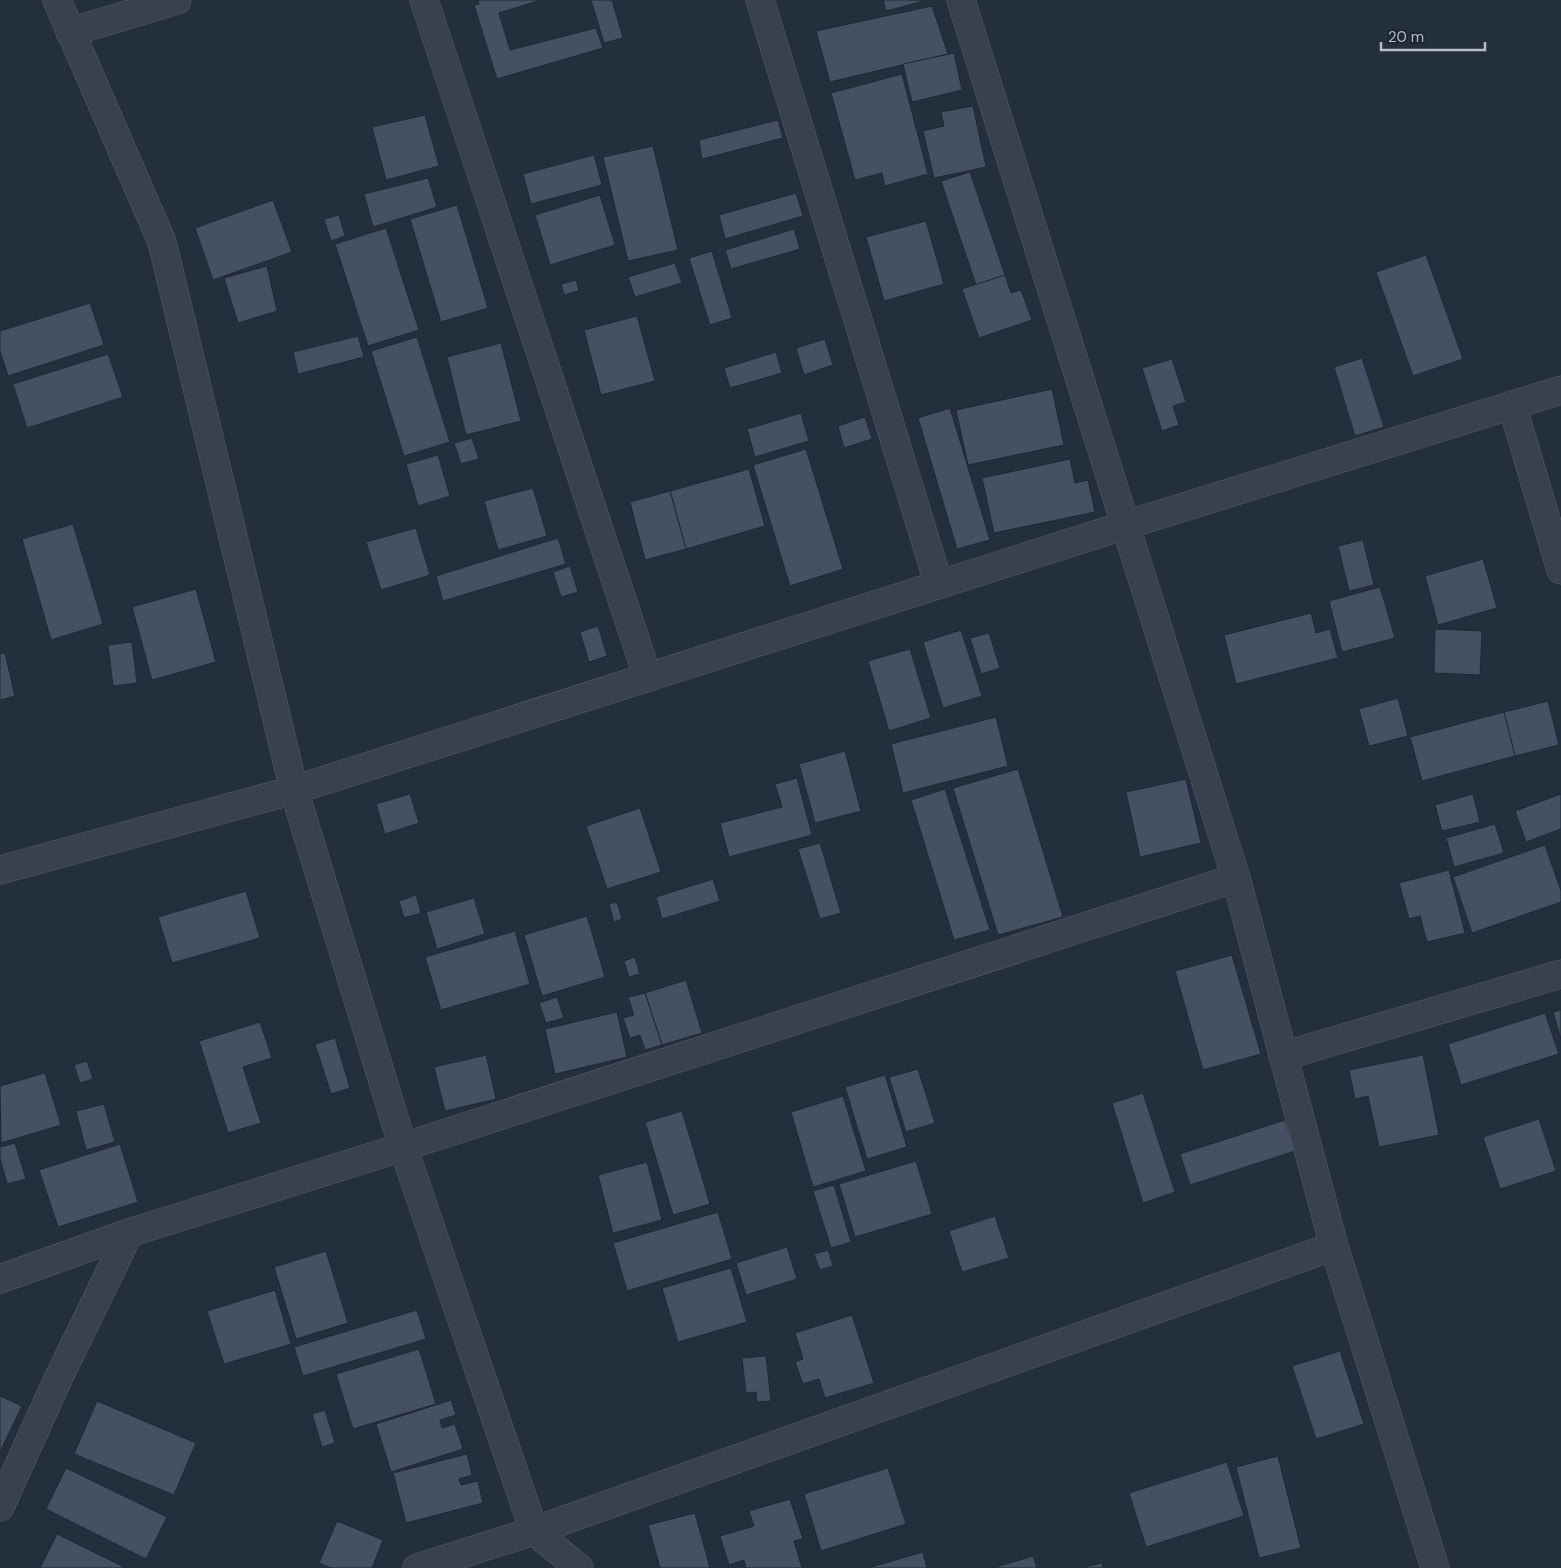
<svg xmlns="http://www.w3.org/2000/svg" width="1561" height="1568" font-family="'DM Sans',sans-serif">
<style>
.building{fill:#455162;stroke:#1f2835}
.lines{fill:none;stroke-linecap:round;stroke-linejoin:round}
.minor-casing{stroke:#565f6c;stroke-width:29}
.minor{stroke:#38414e;stroke-width:28}
</style>
<rect width="100%" height="100%" fill="#242f3e"/>
<g class="building">
<polygon points="478,0 541,0 499,13 510,50 596,28 603,48 497,79 474,5 479,4"/>
<polygon points="591,0 612,0 623,38 604,43"/>
<polygon points="883,0 920,0 920,2 886,11"/>
<polygon points="932,6 948,54 830,82 816,31"/>
<polygon points="954,53 962,90 912,102 903,64"/>
<polygon points="902,74 928,174 885,186 882,173 855,180 831,93"/>
<polygon points="973,106 986,167 934,178 923,131 944,126 941,112"/>
<polygon points="425,115 439,166 386,180 372,127"/>
<polygon points="778,120 783,138 702,159 699,140"/>
<polygon points="653,146 678,250 628,261 603,157"/>
<polygon points="594,155 602,185 531,204 523,174"/>
<polygon points="970,172 1005,275 976,285 941,181"/>
<polygon points="428,178 437,207 373,227 364,194"/>
<polygon points="796,193 803,216 725,239 719,215"/>
<polygon points="600,195 615,245 550,265 535,215"/>
<polygon points="273,200 292,252 213,280 195,228"/>
<polygon points="457,205 488,308 441,322 410,219"/>
<polygon points="339,215 345,236 331,241 324,219"/>
<polygon points="926,221 944,284 884,301 866,237"/>
<polygon points="386,228 419,330 368,346 335,244"/>
<polygon points="794,229 800,249 731,269 725,250"/>
<polygon points="712,251 732,318 710,325 689,258"/>
<polygon points="1426,255 1463,359 1413,376 1376,272"/>
<polygon points="675,263 682,283 635,297 628,277"/>
<polygon points="267,266 277,311 238,323 224,278"/>
<polygon points="1005,275 1011,293 1021,290 1032,320 979,338 962,289"/>
<polygon points="576,280 579,291 564,295 561,284"/>
<polygon points="90,303 104,345 8,376 0,351 0,331"/>
<polygon points="637,316 655,381 601,395 584,330"/>
<polygon points="358,336 364,357 298,374 293,352"/>
<polygon points="417,337 450,442 404,456 371,351"/>
<polygon points="825,339 833,365 804,375 796,348"/>
<polygon points="501,343 521,421 466,435 447,357"/>
<polygon points="776,352 782,373 730,388 724,368"/>
<polygon points="108,354 123,397 27,428 13,384"/>
<polygon points="1362,358 1384,427 1355,436 1334,367"/>
<polygon points="1172,359 1186,402 1173,406 1179,425 1162,431 1142,368"/>
<polygon points="1052,389 1064,445 968,465 956,410"/>
<polygon points="950,408 990,540 957,549 918,418"/>
<polygon points="801,413 809,441 755,457 747,429"/>
<polygon points="865,417 872,439 844,448 838,426"/>
<polygon points="472,438 479,459 461,464 454,443"/>
<polygon points="806,449 843,569 790,586 753,465"/>
<polygon points="438,455 450,496 418,506 406,464"/>
<polygon points="1070,459 1075,483 1088,480 1095,512 994,533 982,478"/>
<polygon points="749,469 765,526 686,549 670,491"/>
<polygon points="533,488 547,536 498,550 484,501"/>
<polygon points="670,491 686,549 645,560 630,502"/>
<polygon points="73,524 103,624 51,640 22,539"/>
<polygon points="416,528 430,575 381,590 366,542"/>
<polygon points="558,538 566,564 443,601 436,576"/>
<polygon points="1363,540 1374,585 1349,591 1338,546"/>
<polygon points="1483,559 1497,608 1438,625 1425,576"/>
<polygon points="570,566 578,592 561,597 553,572"/>
<polygon points="1380,587 1395,638 1342,652 1329,601"/>
<polygon points="196,589 216,662 152,680 132,607"/>
<polygon points="1311,613 1316,633 1330,629 1338,658 1236,684 1224,635"/>
<polygon points="598,626 607,656 589,662 580,632"/>
<polygon points="1435,629 1482,631 1480,675 1434,673"/>
<polygon points="961,630 982,696 943,708 923,642"/>
<polygon points="989,633 1000,668 981,674 970,638"/>
<polygon points="132,642 137,683 113,686 108,645"/>
<polygon points="910,649 931,718 889,731 868,661"/>
<polygon points="5,653 15,696 0,700 0,654"/>
<polygon points="1398,698 1408,736 1369,746 1359,709"/>
<polygon points="1548,701 1559,745 1515,756 1504,712"/>
<polygon points="1504,712 1515,756 1422,781 1410,737"/>
<polygon points="996,717 1008,766 903,793 891,744"/>
<polygon points="845,751 861,811 815,823 799,764"/>
<polygon points="1018,769 1063,917 998,935 953,788"/>
<polygon points="797,778 812,835 729,857 720,823 782,807 775,784"/>
<polygon points="1186,779 1201,843 1140,857 1126,792"/>
<polygon points="945,789 990,930 954,940 911,800"/>
<polygon points="410,794 419,823 385,834 376,804"/>
<polygon points="1473,794 1480,822 1442,831 1435,805"/>
<polygon points="1561,794 1561,829 1526,842 1515,811"/>
<polygon points="640,808 661,872 607,889 586,826"/>
<polygon points="1495,824 1504,853 1454,867 1446,838"/>
<polygon points="820,843 841,913 820,919 798,849"/>
<polygon points="1545,845 1561,891 1561,902 1472,933 1453,877"/>
<polygon points="1449,870 1465,933 1427,942 1420,916 1409,919 1399,883"/>
<polygon points="713,879 720,901 662,919 656,897"/>
<polygon points="246,891 260,938 172,963 158,917"/>
<polygon points="416,895 421,913 404,918 399,901"/>
<polygon points="474,898 485,934 437,949 426,912"/>
<polygon points="617,902 622,919 614,922 609,904"/>
<polygon points="587,916 605,977 542,996 524,935"/>
<polygon points="515,931 530,984 441,1010 425,957"/>
<polygon points="1232,955 1261,1054 1203,1070 1175,971"/>
<polygon points="635,957 640,974 629,977 624,961"/>
<polygon points="686,980 702,1033 662,1045 645,993"/>
<polygon points="645,993 662,1045 645,1050 640,1035 630,1038 623,1018 634,1015 628,997"/>
<polygon points="557,997 564,1018 546,1023 539,1003"/>
<polygon points="1561,1010 1561,1039 1553,1012"/>
<polygon points="617,1012 627,1057 555,1074 545,1029"/>
<polygon points="1545,1013 1559,1054 1461,1085 1448,1044"/>
<polygon points="260,1022 272,1058 243,1067 261,1123 228,1133 199,1041"/>
<polygon points="335,1038 350,1088 331,1094 315,1044"/>
<polygon points="486,1055 496,1099 445,1111 434,1067"/>
<polygon points="1423,1055 1439,1135 1379,1147 1368,1096 1355,1099 1349,1070"/>
<polygon points="87,1061 93,1079 80,1083 74,1065"/>
<polygon points="918,1069 935,1123 906,1132 889,1077"/>
<polygon points="45,1073 61,1125 1,1143 0,1086"/>
<polygon points="885,1075 907,1147 867,1159 845,1087"/>
<polygon points="1143,1093 1175,1192 1143,1203 1112,1103"/>
<polygon points="843,1096 866,1171 813,1187 791,1112"/>
<polygon points="104,1104 115,1142 86,1150 76,1111"/>
<polygon points="682,1111 710,1204 673,1215 645,1122"/>
<polygon points="1539,1119 1556,1171 1500,1189 1483,1137"/>
<polygon points="1285,1120 1295,1151 1190,1185 1180,1154"/>
<polygon points="15,1143 26,1179 7,1184 0,1158 0,1147"/>
<polygon points="120,1144 138,1202 58,1227 39,1170"/>
<polygon points="916,1161 932,1214 855,1237 839,1184"/>
<polygon points="647,1162 662,1220 613,1233 598,1175"/>
<polygon points="834,1185 851,1242 831,1248 813,1191"/>
<polygon points="718,1212 732,1259 627,1291 613,1243"/>
<polygon points="995,1216 1009,1258 962,1272 949,1231"/>
<polygon points="787,1247 797,1279 746,1295 736,1263"/>
<polygon points="828,1250 833,1266 820,1270 814,1254"/>
<polygon points="326,1251 348,1323 296,1339 274,1267"/>
<polygon points="731,1268 747,1322 678,1342 662,1288"/>
<polygon points="275,1290 291,1344 224,1364 207,1311"/>
<polygon points="417,1310 426,1339 303,1376 294,1347"/>
<polygon points="852,1315 874,1383 825,1398 819,1379 803,1384 795,1362 803,1359 795,1333"/>
<polygon points="419,1349 436,1404 353,1429 336,1374"/>
<polygon points="1340,1351 1364,1424 1316,1439 1292,1366"/>
<polygon points="766,1356 771,1401 757,1402 756,1392 746,1393 742,1358"/>
<polygon points="0,1396 22,1406 0,1452"/>
<polygon points="451,1400 456,1415 440,1420 442,1428 455,1424 463,1449 391,1472 376,1424"/>
<polygon points="97,1401 196,1443 174,1495 74,1454"/>
<polygon points="325,1410 335,1443 322,1447 312,1414"/>
<polygon points="467,1454 472,1475 459,1479 461,1485 478,1481 483,1503 406,1523 393,1473"/>
<polygon points="1278,1456 1301,1548 1259,1558 1236,1467"/>
<polygon points="1227,1462 1244,1516 1146,1547 1129,1493"/>
<polygon points="66,1468 167,1517 146,1559 46,1509"/>
<polygon points="888,1468 906,1524 821,1551 804,1494"/>
<polygon points="790,1499 803,1539 794,1541 802,1568 746,1568 744,1560 729,1565 720,1536 754,1526 749,1511"/>
<polygon points="695,1513 710,1568 660,1568 648,1525"/>
<polygon points="337,1521 383,1540 372,1568 331,1568 319,1563"/>
<polygon points="57,1534 126,1568 40,1568"/>
<polygon points="923,1552 927,1568 868,1568"/>
<polygon points="1033,1556 1037,1568 993,1568"/>
<polygon points="1102,1563 1103,1568 1081,1568"/>
</g>
<g class="lines">
<defs>
<g id="minor">
<polyline points="57,0 162,242 294,790 403,1147 534,1531 579,1568"/>
<polyline points="424,0 648,678"/>
<polyline points="760,0 939,585"/>
<polyline points="961,0 1236,878 1334,1246 1435,1568"/>
<polyline points="70,32 177,0"/>
<polyline points="1512,405 1561,570"/>
<polyline points="0,870 294,790 1126,525 1561,390"/>
<polyline points="1283,1056 1561,974"/>
<polyline points="0,1279 129,1233 403,1147 1236,878"/>
<polyline points="0,1507 57,1381 129,1233"/>
<polyline points="417,1568 534,1531 1334,1246"/>
</g>
</defs>
<use href="#minor" class="minor-casing"/>
<use href="#minor" class="minor"/>
</g>
<path d="M1381 42v8h104v-8" fill="none" stroke="#b4bcc9" stroke-width="2.5"/>
<text x="1388" y="42" font-size="15" fill="#b4bcc9" stroke="#1d2633" stroke-width="4" paint-order="stroke">20 m</text>
</svg>
